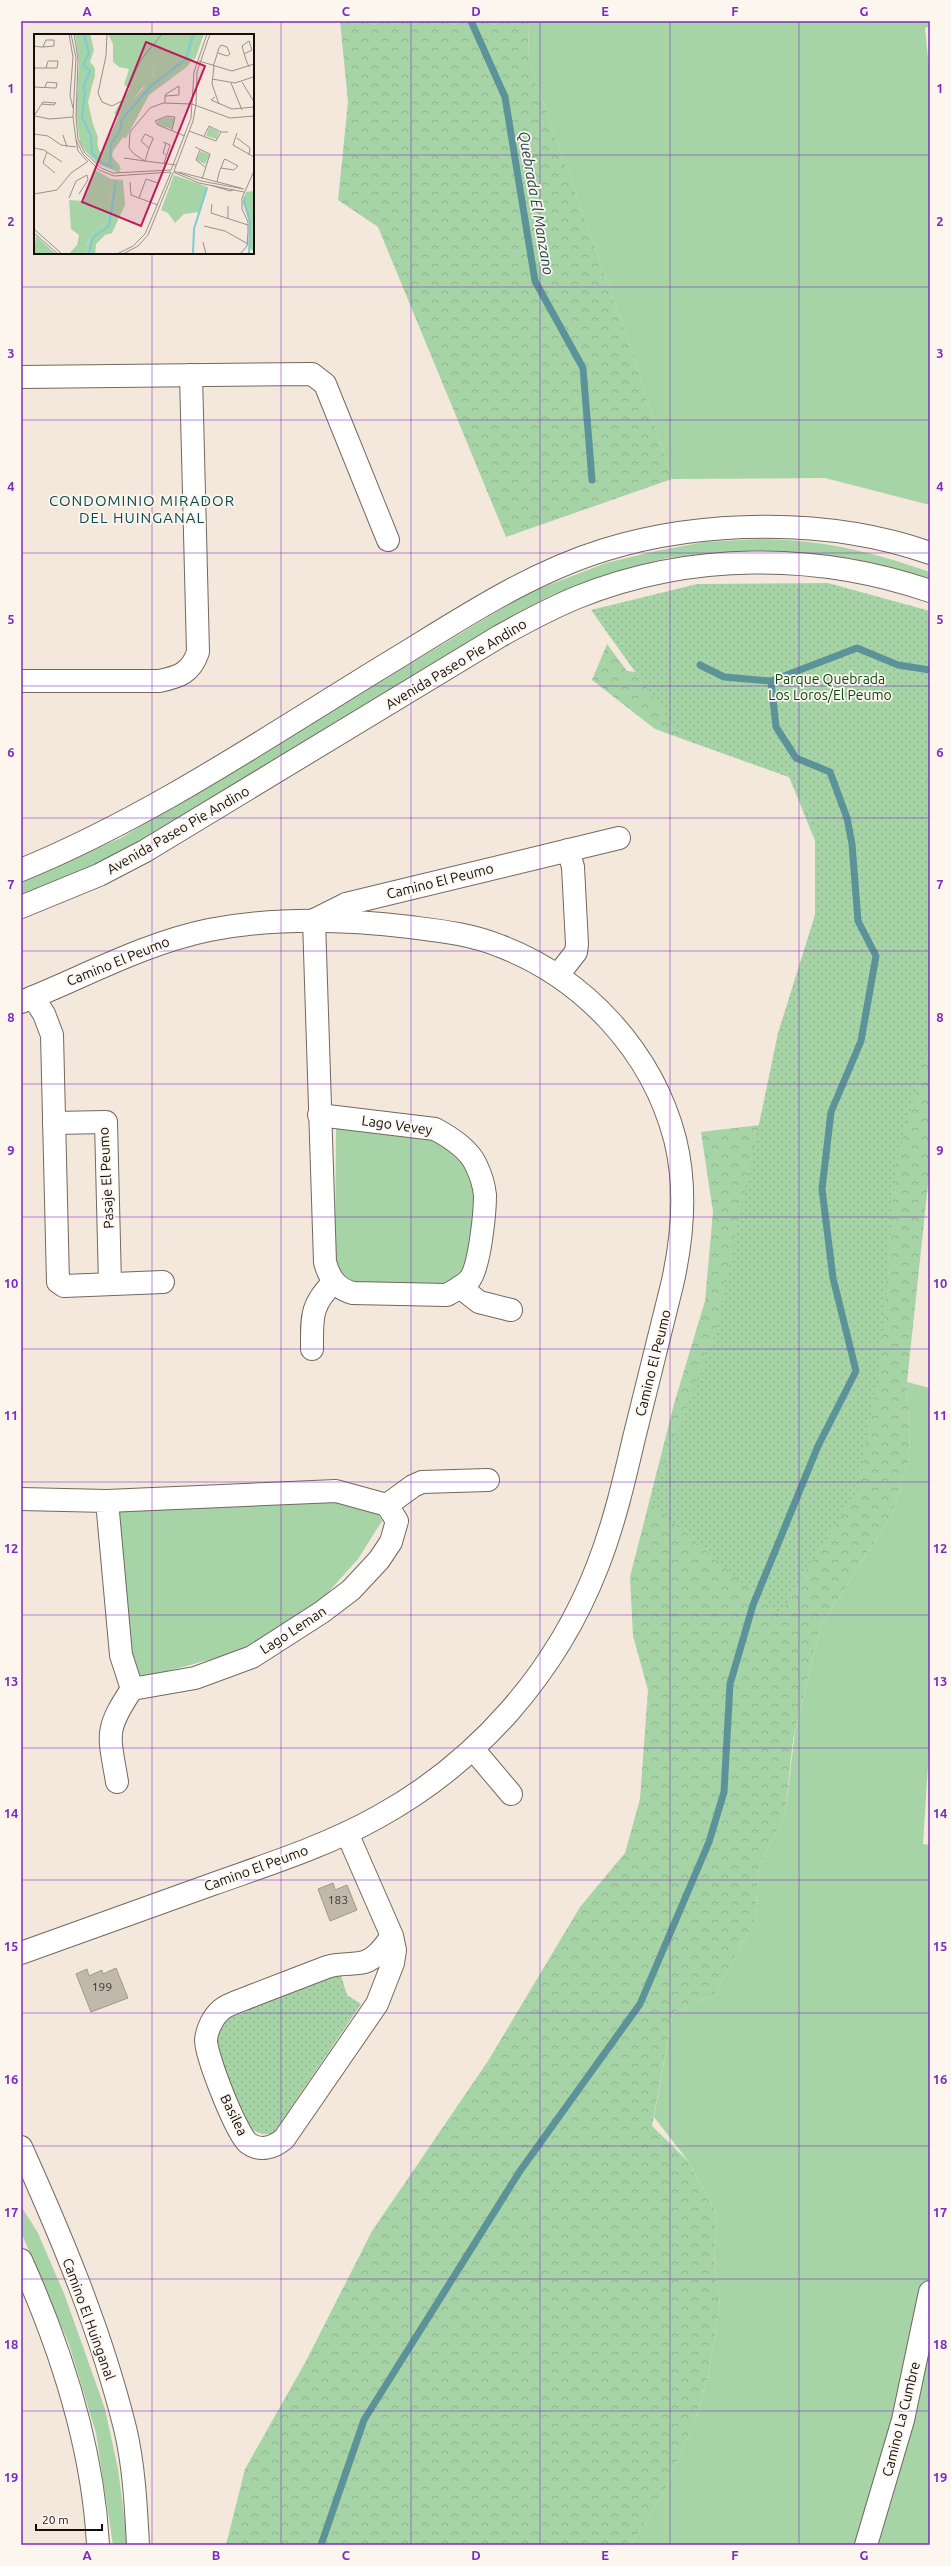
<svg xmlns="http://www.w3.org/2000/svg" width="951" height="2566" font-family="Ubuntu,sans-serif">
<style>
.grass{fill:#a6d4a7}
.forest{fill:url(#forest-crowns)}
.park{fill:url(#park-dots)}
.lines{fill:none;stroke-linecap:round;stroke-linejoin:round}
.stream{stroke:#5c9398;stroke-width:7}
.building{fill:#c1b7ab;stroke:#a1988c}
.minor-casing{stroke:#73685e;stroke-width:24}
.tertiary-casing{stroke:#73685e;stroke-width:24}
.minor{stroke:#fff;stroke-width:22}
.tertiary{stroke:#fff;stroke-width:22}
.grid{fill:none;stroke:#7b2cbf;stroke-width:1;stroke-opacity:0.55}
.labels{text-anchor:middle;stroke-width:3.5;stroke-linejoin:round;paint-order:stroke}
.number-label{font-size:12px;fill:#3e3833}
.street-label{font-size:14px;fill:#120e0b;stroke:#fdf6ef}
.park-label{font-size:14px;fill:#034b12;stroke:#fdf6ef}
.water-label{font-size:15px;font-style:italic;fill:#21474c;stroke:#fdf6ef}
.neighbourhood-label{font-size:15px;letter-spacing:1px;fill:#0b4b4d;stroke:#fdf6ef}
.inset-river{fill:none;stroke:#7cccd5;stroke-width:2}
.inset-road{fill:none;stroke:#9a9189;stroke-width:1}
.view{fill:#c2185b;fill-opacity:0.15;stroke:#c2185b;stroke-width:2}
.inset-edge{fill:none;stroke:#120e0b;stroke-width:2}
.neatline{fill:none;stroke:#7b2cbf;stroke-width:1.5}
.grid-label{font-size:13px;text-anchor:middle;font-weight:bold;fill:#7b2cbf}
</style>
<defs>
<pattern id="forest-crowns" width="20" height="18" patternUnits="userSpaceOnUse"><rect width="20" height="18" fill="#a6d4a7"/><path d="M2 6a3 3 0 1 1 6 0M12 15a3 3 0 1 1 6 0" fill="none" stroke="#8eb58e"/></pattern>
<pattern id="park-dots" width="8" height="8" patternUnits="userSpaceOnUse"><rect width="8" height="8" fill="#a6d4a7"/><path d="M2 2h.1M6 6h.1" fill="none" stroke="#8eb58e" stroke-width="1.8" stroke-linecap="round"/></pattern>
</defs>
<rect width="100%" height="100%" fill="#f4e8dd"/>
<g class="grass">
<polygon points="528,21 930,21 930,26 925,28 930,79 930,505 825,478 672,479 627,337 529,62"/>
<path d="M758 539C824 540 868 551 930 572V582L851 558 786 552H722L667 558 609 574 550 596 502 621 135 846 87 869 21 895V881L121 838 528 593 606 563 652 552 704 542Z"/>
<path d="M336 1127 430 1138 450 1149 463 1160 477 1199 465 1270 453 1280 440 1284 358 1283C344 1278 340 1271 335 1258Z"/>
<polygon points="907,1382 930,1388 930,1735 923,1844 930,1845 930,2545 631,2545 664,2492 695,2420 709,2372 720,2304 714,2266 717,2214 689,2162 654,2117 673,2013 714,1995 755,1919 759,1866 785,1815 795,1732 820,1627 892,1515 910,1455"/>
<polygon points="368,1495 382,1521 358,1559 316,1606 249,1649 138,1679 129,1653 117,1509"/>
<polygon points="21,2206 38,2233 65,2296 105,2409 118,2469 128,2545 113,2545 96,2433 69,2344 21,2232"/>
</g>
<g class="forest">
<polygon points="340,21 528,21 529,62 627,337 672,479 506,537 378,227 338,200 348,102"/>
<polygon points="930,637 930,1166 907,1382 910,1455 892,1515 820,1627 793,1740 785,1815 759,1866 755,1919 714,1995 673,2013 652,2126 689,2162 717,2214 714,2266 720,2304 709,2372 695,2420 664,2492 631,2545 226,2545 245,2469 306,2361 372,2231 488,2061 580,1907 625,1853 640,1799 648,1690 633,1636 630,1577 674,1404 705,1301 713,1212 701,1132 776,1123 812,974 818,848 789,777 655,729 592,680 607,644 627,671 660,675"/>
</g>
<g class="park">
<polygon points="828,583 930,611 930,778 927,778 930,811 930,1040 896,1163 881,1354 859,1487 779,1615 650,1502 715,1335 778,1033 815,915 815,820 789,777 683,739 591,610 697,584"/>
<path d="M340 1972 347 1995 361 2004 273 2134C265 2135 256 2133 250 2128 237 2115 213 2055 216 2037 218 2025 226 2017 233 2008Z"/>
</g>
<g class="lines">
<g class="stream">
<polyline points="471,21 505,97 535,281 583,368 592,480"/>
<polyline points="700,665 724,677 771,681 857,648 898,665 930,670"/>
<polyline points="321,2545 364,2420 520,2171 640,2004 709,1842 724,1792 730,1684 753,1605 818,1446 856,1371 833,1278 822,1189 831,1112 861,1041 876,956 858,921 852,844 847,818 830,772 796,758 776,727 771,681"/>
</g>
</g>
<g class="building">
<polygon points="333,1883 335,1890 347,1885 357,1910 330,1921 318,1889"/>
<polygon points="116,1968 128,1998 91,2012 76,1974 87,1969 89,1976 102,1970 103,1974"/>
</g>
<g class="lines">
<defs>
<g id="minor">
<polyline points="21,377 312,374 325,384 388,540"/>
<path d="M21 681H159C179 677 191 673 198 652L191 375"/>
<polyline points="558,975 576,952 577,944 573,867 568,850"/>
<polyline points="33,997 44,1014 52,1035 58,1282 64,1286 163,1282"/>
<path d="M21 1002C84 977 142 944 209 930 275 917 343 919 410 927 441 931 471 934 500 946 584 978 652 1051 675 1139 687 1187 683 1237 672 1285 659 1336 647 1387 634 1438 624 1481 614 1524 598 1565 557 1672 478 1762 378 1817 326 1846 269 1864 213 1884 149 1907 85 1930 21 1953"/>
<path d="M319 1115 435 1129C450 1137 469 1149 476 1165 480 1173 484 1186 485 1195 485 1212 480 1265 470 1279 464 1286 455 1290 447 1295L353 1293C337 1289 329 1278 325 1262L314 920 346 904 619 838"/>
<polyline points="54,1123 106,1122 110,1284"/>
<polyline points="460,1287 479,1302 511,1310"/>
<path d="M312 1349C312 1318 310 1305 334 1282"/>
<polyline points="21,1499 107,1501 336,1491 387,1505 397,1521 391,1542 379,1560 351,1590 322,1612 252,1657 195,1678 132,1689 121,1655 107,1501"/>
<polyline points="387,1505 413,1486 422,1482 488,1480"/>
<polyline points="473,1749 511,1794"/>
<path d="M117 1782C109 1734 104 1731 132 1689"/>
<path d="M347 1833 392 1936 395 1950 393 1963 377 2004 284 2139C273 2148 260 2152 248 2143 236 2133 206 2056 206 2040 207 2029 213 2017 221 2010 229 2003 243 2000 254 1995 278 1986 303 1976 327 1967 340 1963 347 1965 359 1963 374 1962 384 1947 392 1936"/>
<path d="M21 2147C62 2238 101 2331 125 2428 134 2465 136 2507 138 2545"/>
<path d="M21 2260C61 2349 93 2447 98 2545"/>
<polyline points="866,2545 903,2420 930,2292"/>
</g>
<g id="tertiary">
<path d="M21 870C155 815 276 731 400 656 465 616 530 573 604 550 704 519 831 518 930 553"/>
<path d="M21 907 99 875 145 851 500 636C525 622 551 608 578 597 690 552 816 552 930 591"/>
</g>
</defs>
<use href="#minor" class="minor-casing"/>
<use href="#tertiary" class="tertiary-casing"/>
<use href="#minor" class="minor"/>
<use href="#tertiary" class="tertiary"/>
</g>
<path class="grid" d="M152 21V35M281 21V2545M411 21V2545M540 21V2545M670 21V2545M799 21V2545M21 155H35M253 155H930M152 253V2545M21 287H930M21 420H930M21 553H930M21 686H930M21 818H930M21 951H930M21 1084H930M21 1217H930M21 1349H930M21 1482H930M21 1615H930M21 1748H930M21 1880H930M21 2013H930M21 2146H930M21 2279H930M21 2411H930"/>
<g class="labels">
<g class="number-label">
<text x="338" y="1904">183</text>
<text x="102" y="1991">199</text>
</g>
<g class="street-label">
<text transform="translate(456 664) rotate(-31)" y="5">Avenida Paseo Pie Andino</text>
<text transform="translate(178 830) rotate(-30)" y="5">Avenida Paseo Pie Andino</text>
<text transform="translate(440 881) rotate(-14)" y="5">Camino El Peumo</text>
<text transform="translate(118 961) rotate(-22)" y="5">Camino El Peumo</text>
<text transform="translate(397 1125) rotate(8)" y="5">Lago Vevey</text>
<text transform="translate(106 1178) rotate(-93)" y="5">Pasaje El Peumo</text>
<text transform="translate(653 1363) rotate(-76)" y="5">Camino El Peumo</text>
<text transform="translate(293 1630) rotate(-33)" y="5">Lago Leman</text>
<text transform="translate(256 1868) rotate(-20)" y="5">Camino El Peumo</text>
<text transform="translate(234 2115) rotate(64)" y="5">Basilea</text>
<text transform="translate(89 2319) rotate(70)" y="5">Camino El Huinganal</text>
<text transform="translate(901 2419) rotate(-76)" y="5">Camino La Cumbre</text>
</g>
<g class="park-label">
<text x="830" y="684">Parque Quebrada<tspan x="830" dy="16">Los Loros/El Peumo</tspan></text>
</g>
<g class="water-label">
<text transform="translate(536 203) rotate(80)" y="5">Quebrada El Manzano</text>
</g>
<g class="neighbourhood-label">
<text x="142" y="506">CONDOMINIO MIRADOR<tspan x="142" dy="17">DEL HUINGANAL</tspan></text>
</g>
</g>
<g transform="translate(34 34)">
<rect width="220" height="220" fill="#f4e8dd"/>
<path d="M74 0H153L155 5 146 9 142 17 125 24 118 36 120 44 116 50 108 54 85 83 80 79 96 54 90 51 95 35 85 33 79 28V10ZM166 0H170L161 25 158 26 160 22 158 14ZM133 83 141 84 138 95 122 90 124 86ZM175 93 185 98 183 105 172 102ZM167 117 176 121 171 130 162 126ZM60 135 77 145 76 175 71 188 59 199 53 210 52 220H35L43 211 45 201 37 195 35 166 50 167ZM140 141 174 153 166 178 150 180 141 189 134 179 127 176ZM220 157V217L216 215V190L209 170 212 158ZM2 202 22 220H0Z" fill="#a6d4a7"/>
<path d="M56 0 59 14 55 29 61 34V42L53 65 56 83 64 103 63 113 67 120 87 78 120 43 118 36 125 24 132 17H142L147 7 154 5 153 0H166L158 14 160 22 154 32 115 61 92 104 87 103 81 111 77 124 85 130 87 135 85 136 51 107ZM77 145 89 146 91 171 78 199 71 201 62 210 61 220H52L53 211 59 199 71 188 76 175Z" fill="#a6d4a7"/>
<path d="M41 0H56L60 16 56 28 61 34 60 44 54 68 65 117 69 120 71 110 91 78 99 72 104 82 77 120 83 129 86 139 64 130 52 118 46 108 42 80 45 29Z" fill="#a6d4a7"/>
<path class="inset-river" d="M50 0 55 19 49 31 56 37 49 54 51 58 48 83 57 102 58 119 70 130 80 133M76 130 77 110 86 97 88 85 118 51 152 25 159 0M211 162 210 167 216 188 215 219M55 220 58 204 75 192 82 147M159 220 160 195 173 154"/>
<path class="inset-road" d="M35 0 39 23 36 62 39 74M37 0 42 24 39 83 42 106 49 120 65 136 80 142 137 138M40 0 44 25 42 83 44 105 51 119 67 134 79 139 137 136M73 0 72 22 64 59 68 68 78 72 88 67 106 27 128 0M0 12 7 13H9L20 12V6H12L9 13M210 20 218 16 215 7 208 12 212 26 215 33M165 27 198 37 220 30M179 32 181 27 185 14 187 11 193 13 196 20 193 22 184 19M180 32 178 50 185 70M0 34H23L24 27H14L12 34M178 45 201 49 219 43M208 48 220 68M197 49 208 76M0 53 21 54H22L23 49 13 48 11 53M131 62 145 61V52L132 60 131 62V69M181 63 177 66 198 75 220 73M1 82 16 85 39 83M0 90V82L2 79 9 68 22 69 20 71 7 70M138 96 141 83 133 82 121 87 124 91 151 102M155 97 182 107 187 98M203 99 199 111 220 123M0 100 14 102 27 111 42 113M29 101 33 113M170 102 175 92 187 98H194M203 104 216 114 215 121M42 106 44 117 54 128M129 108 136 111 130 129M161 113 176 120 168 145M0 114 10 116 28 128M166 116 162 126 171 133M13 118 9 129 21 139M132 121 129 119 132 109M90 124 111 127 115 114 119 105V104L111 100 107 107 115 114M142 131 111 127 100 120 95 114 96 98 116 74 129 69 158 70 196 84 220 82M137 136 157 84 160 38 173 0M140 137 159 87 162 70 163 38 176 0M140 137 167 147 210 155M139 138 165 149 210 158M145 138 207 154M96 148 97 161 124 171M183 148 185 139 190 126 191 125 204 132 200 136 187 134M176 151 196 157 199 156M0 160 23 156 37 139 53 128M35 164 42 147 53 141 54 146 45 160M105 164 112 145 124 149M116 168 126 145M178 170 177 179 214 191M194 185V172M170 192 191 197 214 210M0 195 28 220M0 199 24 220M169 208 172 220M83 220 99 212 111 200 137 138M89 220 104 212 114 201 139 139M206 220 213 212 214 198V188L208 175V164L220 137"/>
<path class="view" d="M112 8 171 32 107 192 48 168Z"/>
<rect width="220" height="220" class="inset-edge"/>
</g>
<rect width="951" height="2566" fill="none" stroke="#fdf6ef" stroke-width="44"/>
<path d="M36 2524v6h66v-6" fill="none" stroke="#120e0b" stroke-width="2"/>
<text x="42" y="2524" font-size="12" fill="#120e0b" stroke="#fdf6ef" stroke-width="3" paint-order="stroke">20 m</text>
<rect x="22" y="22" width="907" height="2522" class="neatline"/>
<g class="grid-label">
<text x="87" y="16">A</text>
<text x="216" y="16">B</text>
<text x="346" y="16">C</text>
<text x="476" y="16">D</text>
<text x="605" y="16">E</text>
<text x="735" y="16">F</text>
<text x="864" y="16">G</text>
<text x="11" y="93">1</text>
<text x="940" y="93">1</text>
<text x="11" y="226">2</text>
<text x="940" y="226">2</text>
<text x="11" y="358">3</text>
<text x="940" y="358">3</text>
<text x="11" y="491">4</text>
<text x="940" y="491">4</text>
<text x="11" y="624">5</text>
<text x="940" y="624">5</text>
<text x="11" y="757">6</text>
<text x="940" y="757">6</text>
<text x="11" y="889">7</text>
<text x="940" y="889">7</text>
<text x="11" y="1022">8</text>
<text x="940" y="1022">8</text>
<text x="11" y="1155">9</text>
<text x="940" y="1155">9</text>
<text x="11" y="1288">10</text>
<text x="940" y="1288">10</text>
<text x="11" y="1420">11</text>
<text x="940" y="1420">11</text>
<text x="11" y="1553">12</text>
<text x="940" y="1553">12</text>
<text x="11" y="1686">13</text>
<text x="940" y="1686">13</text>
<text x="11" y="1818">14</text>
<text x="940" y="1818">14</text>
<text x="11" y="1951">15</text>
<text x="940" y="1951">15</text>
<text x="11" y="2084">16</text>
<text x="940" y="2084">16</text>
<text x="11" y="2217">17</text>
<text x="940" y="2217">17</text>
<text x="11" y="2349">18</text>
<text x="940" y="2349">18</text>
<text x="11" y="2482">19</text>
<text x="940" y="2482">19</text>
<text x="87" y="2560">A</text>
<text x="216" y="2560">B</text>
<text x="346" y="2560">C</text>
<text x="476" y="2560">D</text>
<text x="605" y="2560">E</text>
<text x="735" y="2560">F</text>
<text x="864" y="2560">G</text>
</g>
</svg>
